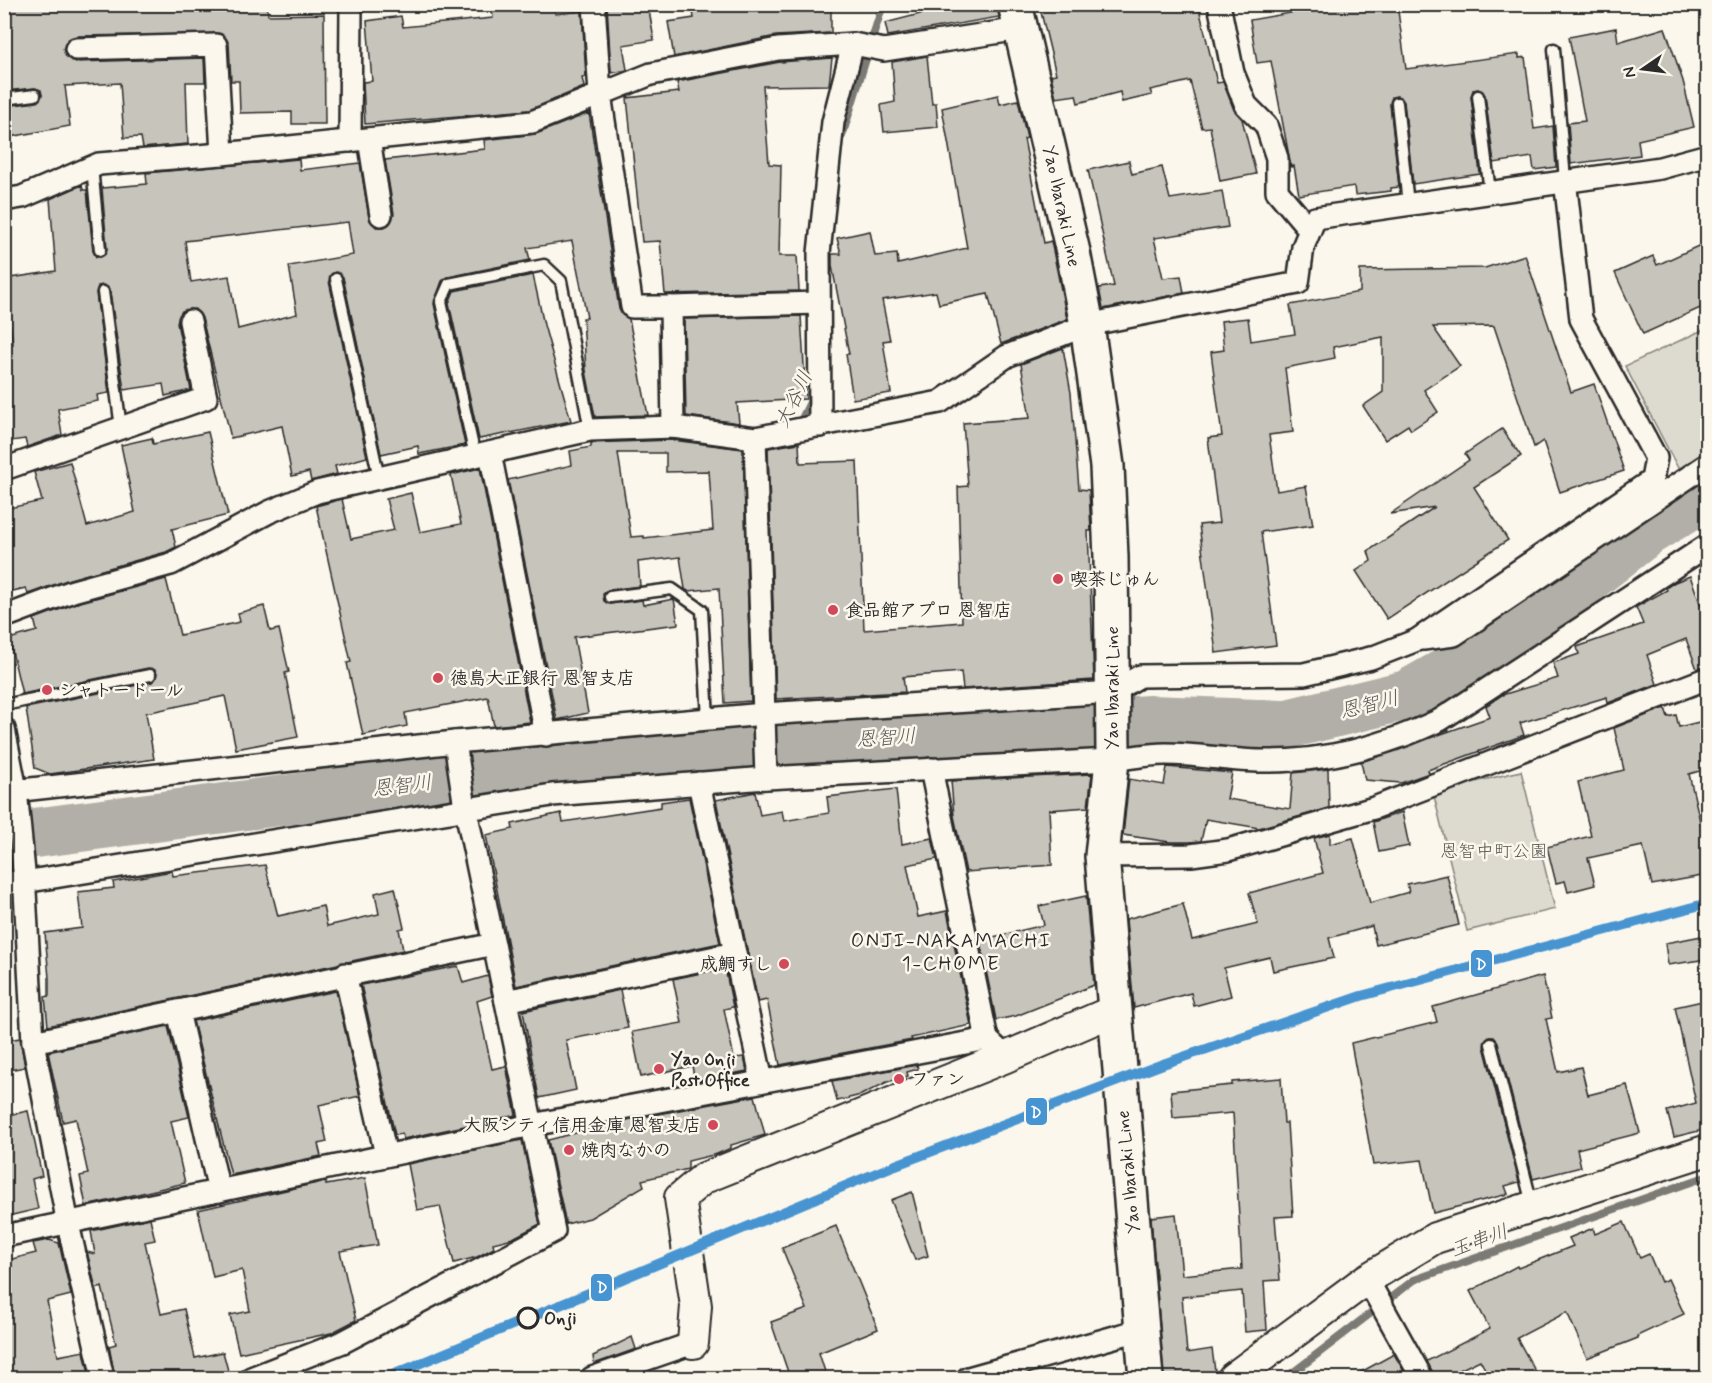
<svg xmlns="http://www.w3.org/2000/svg" width="1712" height="1383" font-family="Mynerve,'Klee One',sans-serif">
<style>
.green{fill:#dddad0;stroke:#84827e;stroke-width:1.5}
.lines{fill:none;stroke-linecap:round;stroke-linejoin:round}
.stream{stroke:#7b7a75;stroke-width:8}
.river{stroke:#b1afa7;stroke-width:50}
.building{fill:#c7c4bc;stroke:#2b2b2b;stroke-width:1.5;fill-rule:evenodd}
.lane-casing{stroke:#2b2b2b;stroke-width:15}
.street-casing{stroke:#2b2b2b;stroke-width:26}
.secondary-casing{stroke:#2b2b2b;stroke-width:34}
.primary-casing{stroke:#2b2b2b;stroke-width:38}
.lane{stroke:#fbf7ec;stroke-width:10}
.street{stroke:#fbf7ec;stroke-width:21}
.secondary{stroke:#fbf7ec;stroke-width:30}
.primary{stroke:#fbf7ec;stroke-width:33}
.rail-1-casing{stroke:#fbf7ec;stroke-width:15}
.rail-1{stroke:#4694d1;stroke-width:10}
.poi-dot{fill:#d1495b;stroke:#fbf7ec;stroke-width:2}
.stop-dot{fill:#fbf7ec;stroke:#2b2b2b;stroke-width:3}
.labels{text-anchor:middle;stroke-width:5;stroke-linejoin:round;paint-order:stroke}
.street-label{font-size:18px;fill:#2b2b2b;stroke:#fbf7ec}
.poi-label{font-size:18px;font-weight:bold;fill:#2b2b2b;stroke:#fbf7ec;text-anchor:start}
.park-label{font-size:18px;fill:#585754;stroke:#fbf7ec}
.stop-label{font-size:18px;font-weight:bold;fill:#2b2b2b;stroke:#fbf7ec;text-anchor:start}
.water-label{font-size:20px;font-style:italic;fill:#5a5956;stroke:#fbf7ec}
.neighbourhood-label{font-size:20px;letter-spacing:1.5px;fill:#2b2b2b;stroke:#fbf7ec}
.line-badge{stroke:#fbf7ec;stroke-width:2}
.badge-label{font-size:16px;text-anchor:middle;font-weight:bold;fill:#fff}
</style>
<rect width="100%" height="100%" fill="#fbf7ec"/>
<filter id="ink" filterUnits="userSpaceOnUse"><feTurbulence type="fractalNoise" baseFrequency=".0167" numOctaves="2"/><feDisplacementMap in="SourceGraphic" scale="12" xChannelSelector="R" yChannelSelector="G"/><feConvolveMatrix kernelMatrix="1 2 1 2 8 2 1 2 1" color-interpolation-filters="sRGB"/></filter>
<g filter="url(#ink)">
<g class="green">
<polygon points="1707,328 1707,454 1680,472 1625,366"/>
<polygon points="1521,771 1555,909 1467,931 1433,792"/>
</g>
<g class="lines">
<g class="stream">
<polyline points="842,136 883,4"/>
<polyline points="788,456 788,447 814,394"/>
<polyline points="788,688 788,743"/>
<polyline points="1286,1378 1414,1280 1708,1176"/>
</g>
<polyline class="river" points="4,837 550,765 788,743 1150,720 1283,725 1407,695 1520,631 1647,531 1708,494"/>
</g>
<g class="building">
<polygon points="5,4 60,4 61,10 168,4 267,4 268,15 324,14 325,124 292,124 292,112 240,113 239,81 231,81 229,44 221,34 76,36 69,39 63,49 66,56 76,62 204,58 205,82 186,82 188,144 143,148 141,137 124,138 120,83 65,86 70,126 4,138 4,106 37,102 42,95 41,90 35,88 4,91 4,43 9,42"/>
<polygon points="512,4 555,4 555,14 582,11 586,77 582,78 584,87 529,110 365,124 363,82 372,81 367,21 401,16 403,27 493,18 492,7"/>
<polygon points="607,4 648,4 654,40 623,45 627,70 611,73"/>
<polygon points="692,4 737,4 738,9 761,4 831,4 831,33 776,36 674,57 668,22 694,18"/>
<polygon points="926,4 997,4 999,17 888,36 885,23 928,12"/>
<polygon points="1039,4 1198,4 1217,83 1223,82 1234,110 1242,119 1256,174 1220,181 1210,127 1202,128 1190,81 1150,90 1152,95 1122,102 1120,92 1078,103 1076,95 1056,98 1051,75 1056,74"/>
<polygon points="1290,4 1397,4 1406,69 1519,54 1519,58 1525,57 1534,129 1553,126 1556,167 1534,170 1532,157 1494,163 1485,95 1478,89 1473,90 1471,97 1480,174 1413,184 1404,102 1397,96 1392,97 1390,104 1399,187 1391,188 1391,191 1355,195 1354,186 1299,195 1294,166 1291,167 1271,61 1257,63 1250,20 1291,13"/>
<polygon points="1616,28 1618,42 1665,28 1683,81 1694,127 1638,140 1640,155 1571,164 1568,123 1585,121 1569,37"/>
<polygon points="927,56 932,104 936,103 938,127 884,132 881,105 895,102 892,62"/>
<polygon points="832,58 829,85 763,86 769,164 781,165 779,256 797,256 799,291 665,294 660,241 642,242 627,98 679,92 677,82 780,62"/>
<polygon points="998,95 1000,104 1018,100 1027,138 1024,139 1044,243 1051,241 1067,319 1001,344 988,294 939,304 936,292 882,300 890,340 883,341 891,393 853,399 846,354 849,354 832,266 832,254 841,254 837,238 870,231 875,256 897,254 898,264 967,248 942,108"/>
<path d="M589 113 619 309 622 315 629 319 648 415 595 417 586 371 583 318H587L572 241 527 248 530 260 448 277 442 281 434 304 465 445 419 454 418 446 381 454 343 277 335 272 331 274 329 281 367 457 335 466 337 474 311 481 309 472 292 476 282 426 231 438 202 318 195 309 182 311 177 323 191 390 165 396 163 384 124 390 110 291 103 285 98 286 96 293 109 393 97 395 98 401 58 409 62 435 27 447 25 439 4 442V346L13 344 4 279 56 271 50 199 82 185 83 190H87L93 251 96 257H101L107 249 102 188 147 184 146 173 299 159 300 170 360 163 369 218 376 227H384L389 224 394 214 385 160 485 149 484 140 536 134ZM348 222 353 255 289 266 297 314 238 329 229 276 191 282 185 241Z"/>
<polygon points="1129,161 1132,174 1162,167 1170,199 1222,191 1228,227 1154,238 1163,278 1181,276 1184,293 1103,309 1099,288 1114,286 1088,170"/>
<polygon points="1707,242 1707,305 1643,334 1615,273 1653,256 1657,265"/>
<polygon points="1525,255 1571,392 1594,384 1624,471 1560,492 1543,441 1534,447 1494,326 1433,327 1460,366 1424,390 1438,412 1411,430 1408,425 1385,440 1363,406 1383,392 1383,337 1333,347 1335,358 1285,368 1293,432 1269,435 1277,491 1306,486 1313,525 1261,532 1276,645 1216,653 1199,525 1219,523 1208,438 1222,436 1211,352 1224,350 1221,321 1248,318 1251,341 1295,334 1290,305 1360,292 1360,270 1485,268"/>
<polygon points="533,275 544,325 571,421 479,439 449,303 454,291"/>
<polygon points="801,316 806,399 737,403 739,423 686,416 684,319"/>
<polygon points="1063,348 1071,393 1079,489 1089,490 1091,531 1088,531 1094,680 963,689 961,672 903,677 905,692 776,699 768,448 799,443 800,463 857,461 864,630 962,622 958,487 968,486 963,423 1030,418 1021,364"/>
<polygon points="1502,429 1521,456 1474,487 1508,540 1387,619 1356,571 1371,561 1368,551 1435,507 1390,514 1469,460 1465,454"/>
<polygon points="208,432 228,515 172,529 176,547 166,552 70,579 28,594 26,588 4,593 4,509 42,501 34,472 70,462 87,526 135,512 121,445 152,438 153,444"/>
<path d="M672 440 743 449 751 701 725 703 719 588 688 591 685 589 680 557 638 562 640 586 609 590 603 594 604 601 610 604 642 600 643 605 674 599 678 624 574 637 588 713 557 720 508 480 572 465 570 451 591 447V443ZM618 453H666V472L709 471 713 530 644 538V536L631 537Z"/>
<polygon points="480,468 530,722 494,726 488,697 405,713 407,726 363,735 347,663 351,662 316,506 342,499 351,539 394,530 386,499 411,493 420,532 461,524 451,475"/>
<polygon points="1690,576 1707,622 1707,666 1697,669 1686,639 1647,655 1657,684 1608,703 1607,697 1520,723 1524,735 1428,770 1429,773 1401,783 1365,780 1361,762 1490,717 1486,706 1502,695 1558,678 1553,663 1579,654 1577,647 1643,624 1636,607 1667,590 1666,588 1675,582"/>
<polygon points="166,579 180,635 240,622 238,613 264,606 270,631 279,629 289,672 285,673 298,737 236,749 225,696 146,713 154,759 50,774 35,768 26,708 152,682 157,674 155,670 148,668 22,694 9,639 37,631 34,619 77,603"/>
<polygon points="1665,708 1668,717 1676,715 1679,727 1707,720 1707,769 1689,774 1707,851 1707,875 1652,885 1643,846 1588,858 1595,885 1568,892 1565,881 1556,883 1547,847 1591,836 1578,782 1624,770 1614,728"/>
<polygon points="1167,767 1232,773 1227,799 1290,809 1293,773 1328,769 1329,808 1259,828 1206,819 1201,841 1190,842 1170,842 1123,835 1129,779 1164,785"/>
<polygon points="1092,774 1088,807 1049,810 1052,865 966,872 954,816 951,781"/>
<polygon points="896,789 902,844 932,838 937,859 907,865 918,917 947,911 971,1025 911,1038 912,1040 780,1065 767,1000 758,1002 716,800 755,792 760,815 782,811 784,821 829,813 827,797"/>
<polygon points="689,798 720,943 516,986 486,835 513,829 512,824 561,813 563,822 661,807 661,802"/>
<polygon points="1402,812 1409,846 1379,852 1373,822"/>
<polygon points="1330,834 1330,844 1353,838 1370,903 1409,892 1407,884 1447,875 1459,925 1376,945 1372,926 1329,938 1334,958 1273,971 1270,957 1224,968 1231,996 1194,1006 1191,993 1134,1008 1126,919 1183,904 1192,940 1258,924 1249,893 1323,873 1314,838"/>
<polygon points="265,865 278,916 323,906 327,926 379,914 375,893 395,888 404,928 399,929 403,950 48,1026 45,997 49,996 49,978 45,933 82,928 78,892 114,888 113,882 172,871 173,876"/>
<polygon points="1086,896 1094,985 1016,1016 996,1020 980,940 1044,925 1039,906"/>
<polygon points="1707,935 1707,959 1668,965 1665,943"/>
<polygon points="458,966 463,983 488,976 492,996 477,1001 492,1069 506,1066 516,1115 403,1139 402,1134 395,1135 361,985"/>
<polygon points="725,968 733,1007 724,1009 734,1058 744,1057 747,1071 695,1081 692,1066 641,1077 632,1032 682,1023 673,979"/>
<polygon points="1543,976 1552,1018 1546,1019 1558,1072 1581,1067 1588,1095 1627,1085 1640,1133 1577,1149 1581,1167 1533,1179 1498,1042 1494,1037 1489,1037 1484,1046 1519,1182 1505,1186 1508,1194 1433,1213 1422,1160 1373,1165 1351,1043 1437,1022 1433,1007"/>
<polygon points="620,990 628,1028 566,1040 576,1090 539,1098 523,1011"/>
<polygon points="336,991 360,1096 319,1105 327,1142 318,1144 321,1156 231,1175 193,1021"/>
<polygon points="1707,1000 1707,1129 1674,1137 1667,1111 1696,1103 1675,1007"/>
<polygon points="168,1026 189,1117 171,1121 185,1183 86,1206 80,1176 88,1174 76,1119 63,1122 48,1052"/>
<polygon points="20,1038 25,1067 4,1071 4,1041"/>
<polygon points="917,1065 918,1069 907,1072 908,1076 887,1082 861,1095 837,1101 832,1081"/>
<polygon points="1281,1078 1284,1123 1287,1123 1293,1216 1275,1217 1280,1280 1264,1281 1267,1330 1245,1332 1242,1291 1182,1297 1187,1353 1212,1349 1215,1371 1206,1378 1164,1378 1151,1217 1176,1214 1182,1275 1242,1269 1233,1113 1173,1118 1171,1091 1232,1085 1232,1082"/>
<polygon points="755,1096 765,1135 731,1145 731,1148 717,1154 688,1161 688,1169 642,1180 644,1186 590,1218 566,1224 548,1140 631,1119"/>
<polygon points="28,1111 42,1176 32,1179 38,1209 4,1217 4,1116"/>
<polygon points="522,1140 540,1224 513,1238 493,1243 494,1248 477,1257 454,1263 440,1206 417,1210 408,1164"/>
<polygon points="365,1178 378,1245 340,1251 356,1320 331,1333 239,1353 230,1315 250,1311 242,1270 213,1277 198,1210 326,1181 326,1185"/>
<polygon points="912,1192 928,1256 915,1260 891,1200"/>
<polygon points="150,1218 155,1240 145,1242 161,1314 184,1309 195,1358 223,1352 230,1378 115,1378 109,1346 116,1344 102,1287 96,1289 87,1252 95,1254 91,1231"/>
<polygon points="1624,1222 1640,1258 1649,1254 1661,1282 1668,1279 1684,1314 1637,1336 1638,1338 1587,1358 1567,1312 1517,1338 1539,1378 1490,1378 1480,1360 1443,1378 1435,1378 1427,1361 1490,1329 1470,1291 1517,1266 1518,1268 1573,1246 1569,1238 1593,1228 1595,1234"/>
<polygon points="836,1226 878,1329 819,1353 827,1378 790,1378 771,1322 807,1309 782,1248"/>
<polygon points="49,1240 59,1243 71,1295 47,1301 58,1356 84,1351 90,1378 4,1378 4,1261 36,1253 33,1243"/>
<polygon points="632,1337 636,1349 594,1364 593,1356"/>
<polygon points="1394,1354 1408,1378 1350,1378"/>
</g>
<g class="lines">
<defs>
<g id="lane">
<polyline points="1554,49 1565,180"/>
<polyline points="1478,96 1490,192"/>
<polyline points="4,99 35,95"/>
<polyline points="1397,103 1408,204"/>
<polyline points="92,167 100,250"/>
<polyline points="336,279 379,478"/>
<polyline points="103,292 121,428"/>
<polyline points="475,456 441,302 449,284 544,265 561,281 590,430"/>
<polyline points="610,597 672,589 702,610 708,719"/>
<polyline points="4,705 150,675"/>
<polyline points="1491,1044 1532,1204"/>
</g>
<g id="street">
<polyline points="594,4 600,94 632,307 671,307 673,427"/>
<polyline points="1219,4 1233,73 1246,105 1266,125 1277,158 1277,191 1310,230"/>
<polyline points="76,49 216,45 222,154"/>
<polyline points="369,139 381,215"/>
<polyline points="350,141 351,4"/>
<polyline points="4,200 22,197 99,164 222,154 532,122 651,74 778,49 853,44 884,50 1020,29"/>
<polyline points="671,307 819,303"/>
<polyline points="820,426 819,253 833,122 853,44"/>
<polyline points="755,438 766,778"/>
<polyline points="490,453 546,735"/>
<polyline points="4,469 206,398 190,321"/>
<polyline points="4,617 73,591 171,564 269,512 317,492 590,430 673,427 755,438 940,402 1007,356 1087,325 1298,283 1303,247 1315,218 1660,168 1708,155"/>
<polyline points="1423,639 1454,635 1708,464"/>
<polyline points="4,729 16,790 24,872 33,1042 68,1224 103,1378"/>
<polyline points="931,769 987,1039"/>
<polyline points="699,783 762,1081"/>
<polyline points="4,792 455,742 764,714 1113,692 1140,676 1304,674 1371,658 1417,640 1652,480 1656,458 1581,319 1565,180"/>
<polyline points="1102,856 1191,855 1228,850 1374,808 1708,678"/>
<path d="M4 883 24 882 552 795 766 778 1111 760C1129 758 1148 754 1166 754 1198 754 1230 761 1262 761 1324 762 1385 746 1440 720L1708 545"/>
<polyline points="345,974 386,1155"/>
<polyline points="506,1001 735,953"/>
<polyline points="178,1011 219,1191"/>
<polyline points="33,1042 494,944"/>
<polyline points="4,1236 532,1125 987,1039 1006,1057"/>
<polyline points="1367,1279 1422,1378"/>
<polyline points="251,1378 343,1342 554,1231 464,801 455,742"/>
<polyline points="592,1378 693,1343"/>
<polyline points="968,1378 1143,1329"/>
</g>
<g id="secondary">
<polyline points="693,1343 696,1306 680,1198 704,1178 1006,1057 1113,1011"/>
<polyline points="1233,1378 1367,1279 1435,1238 1708,1150"/>
</g>
<polyline id="primary" points="1015,4 1073,252 1087,325 1107,466 1111,557 1113,751 1102,856 1146,1378"/>
</defs>
<use href="#lane" class="lane-casing"/>
<use href="#street" class="street-casing"/>
<use href="#secondary" class="secondary-casing"/>
<use href="#primary" class="primary-casing"/>
<use href="#lane" class="lane"/>
<use href="#street" class="street"/>
<use href="#secondary" class="secondary"/>
<use href="#primary" class="primary"/>
<defs>
<polyline id="rail-1" points="385,1378 893,1166 1163,1064 1361,996 1708,903"/>
</defs>
<use href="#rail-1" class="rail-1-casing"/>
<use href="#rail-1" class="rail-1"/>
</g>
</g>
<g class="poi-dot">
<circle cx="1058" cy="579" r="6"/>
<circle cx="833" cy="610" r="6"/>
<circle cx="438" cy="678" r="6"/>
<circle cx="47" cy="690" r="6"/>
<circle cx="784" cy="964" r="6"/>
<circle cx="659" cy="1069" r="6"/>
<circle cx="899" cy="1079" r="6"/>
<circle cx="713" cy="1125" r="6"/>
<circle cx="569" cy="1150" r="6"/>
</g>
<circle class="stop-dot" cx="528" cy="1318" r="10"/>
<g class="labels">
<g class="street-label">
<text transform="translate(1062 206) rotate(78)" y="6">Yao Ibaraki Line</text>
<text transform="translate(1112 688) rotate(-90)" y="6">Yao Ibaraki Line</text>
<text transform="translate(1128 1172) rotate(-95)" y="6">Yao Ibaraki Line</text>
</g>
<g class="poi-label">
<text x="1070" y="585">喫茶じゅん</text>
<text x="845" y="616">食品館アプロ 恩智店</text>
<text x="450" y="684">徳島大正銀行 恩智支店</text>
<text x="59" y="696">シャトードール</text>
<text x="772" y="970" text-anchor="end">成鯛すし</text>
<text x="671" y="1065">Yao Onji<tspan x="671" dy="21">Post Office</tspan></text>
<text x="911" y="1085">ファン</text>
<text x="701" y="1131" text-anchor="end">大阪シティ信用金庫 恩智支店</text>
<text x="581" y="1156">焼肉なかの</text>
</g>
<g class="park-label">
<text x="1494" y="857">恩智中町公園</text>
</g>
<g class="stop-label">
<text x="544" y="1324">Onji</text>
</g>
<g class="water-label">
<text transform="translate(793 399) rotate(-64)" y="7">大谷川</text>
<text transform="translate(1369 704) rotate(-14)" y="7">恩智川</text>
<text transform="translate(886 737) rotate(-4)" y="7">恩智川</text>
<text transform="translate(402 785) rotate(-7)" y="7">恩智川</text>
<text transform="translate(1479 1240) rotate(-20)" y="7">玉串川</text>
</g>
<g class="neighbourhood-label">
<text x="951" y="947">ONJI-NAKAMACHI<tspan x="951" dy="23">1-CHOME</tspan></text>
</g>
</g>
<g class="line-badge">
<rect x="1470" y="949" width="23" height="29" rx="6" fill="#4694d1"/>
<rect x="1025" y="1097" width="23" height="29" rx="6" fill="#4694d1"/>
<rect x="590" y="1273" width="23" height="29" rx="6" fill="#4694d1"/>
</g>
<g class="badge-label">
<text x="1481" y="970">D</text>
<text x="1036" y="1118">D</text>
<text x="602" y="1293">D</text>
</g>
<rect width="1712" height="1383" fill="none" stroke="#fbf7ec" stroke-width="24"/>
<rect x="12" y="12" width="1688" height="1359" fill="none" stroke="#2b2b2b" stroke-width="2" filter="url(#ink)"/>
<g transform="translate(1643 69) rotate(256)" stroke="#fbf7ec" stroke-width="4.5" paint-order="stroke">
<path d="M0-4.5L10 22L0 15L-10 22Z" fill="#2b2b2b"/>
<text y="-9" font-size="16" font-weight="bold" text-anchor="middle" fill="#2b2b2b">N</text>
</g>
</svg>
